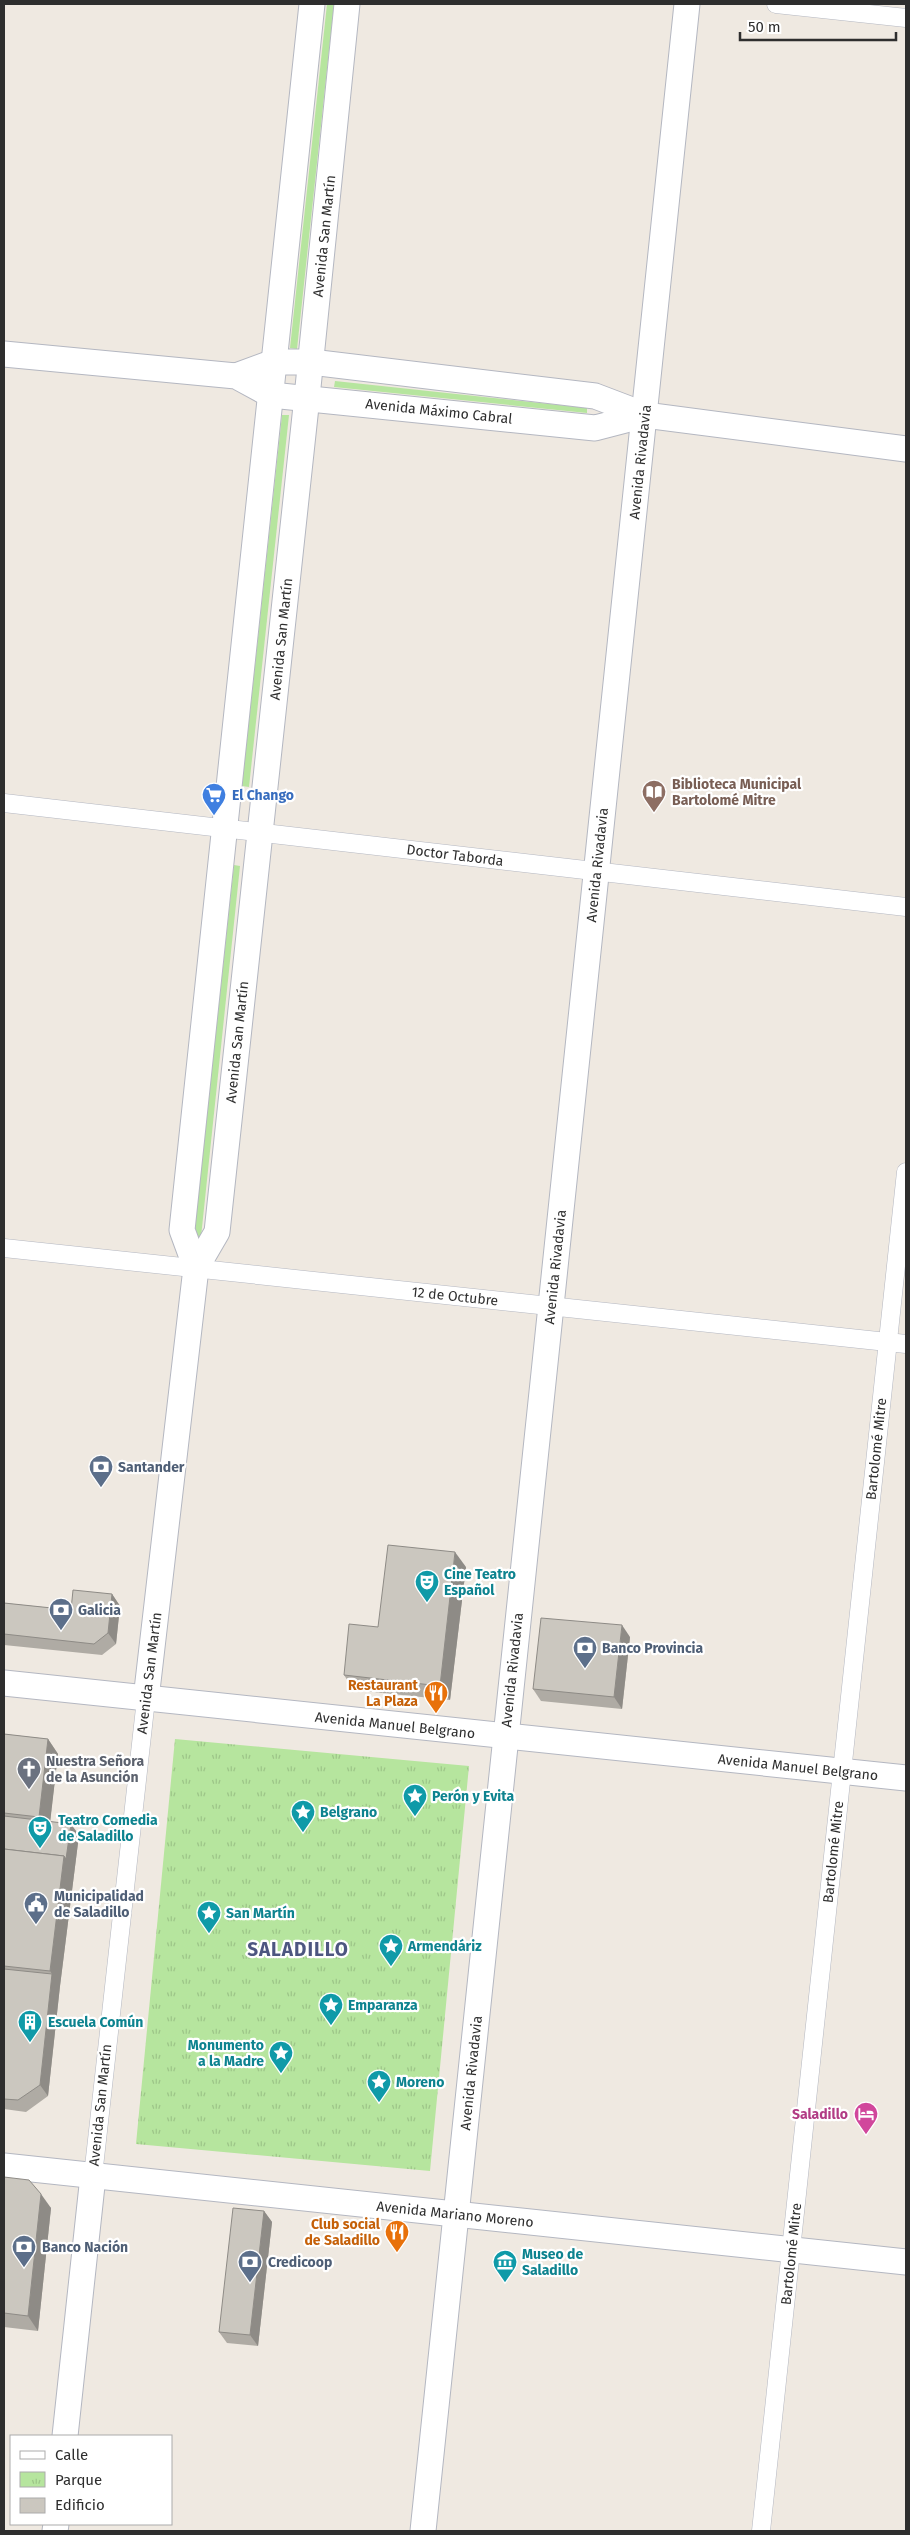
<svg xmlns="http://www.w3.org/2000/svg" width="910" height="2535" font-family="'Fira Sans',sans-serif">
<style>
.grass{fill:#b6e59e}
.park{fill:url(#park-tufts)}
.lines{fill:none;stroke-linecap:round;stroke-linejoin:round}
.minor-casing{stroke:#b4b7c1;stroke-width:19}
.secondary-casing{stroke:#b4b7c1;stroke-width:27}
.minor{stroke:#fff;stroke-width:18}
.secondary{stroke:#fff;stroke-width:25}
.wall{fill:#afaba4}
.shaded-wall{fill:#8e8b86}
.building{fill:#cbc7bf;stroke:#8e8b86}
.labels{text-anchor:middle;stroke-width:4.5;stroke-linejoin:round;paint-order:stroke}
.street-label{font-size:14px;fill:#2e2e2e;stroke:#fff}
.education-label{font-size:14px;font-weight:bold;fill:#785e54;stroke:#fff;text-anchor:start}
.shop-label{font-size:14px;font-weight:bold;fill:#366cbe;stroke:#fff;text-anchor:start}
.service-label{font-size:14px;font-weight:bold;fill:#4e5e75;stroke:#fff;text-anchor:start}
.culture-label{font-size:14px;font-weight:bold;fill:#0d838f;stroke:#fff;text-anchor:start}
.food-label{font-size:14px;font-weight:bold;fill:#c56008;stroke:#fff;text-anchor:end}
.worship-label{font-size:14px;font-weight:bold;fill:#5b616d;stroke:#fff;text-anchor:start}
.hotel-label{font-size:14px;font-weight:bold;fill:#b23c85;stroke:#fff;text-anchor:end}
.district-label{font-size:19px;font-weight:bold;letter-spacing:1px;fill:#4d5680;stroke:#fff}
</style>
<defs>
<pattern id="park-tufts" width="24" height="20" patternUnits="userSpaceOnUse" patternTransform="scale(1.25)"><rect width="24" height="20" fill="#b6e59e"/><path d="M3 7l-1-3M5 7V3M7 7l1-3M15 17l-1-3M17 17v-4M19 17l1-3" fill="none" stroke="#9dc588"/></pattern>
</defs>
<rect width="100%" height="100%" fill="#efe9e1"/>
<g class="grass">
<polygon points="327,4 334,4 297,349 290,348"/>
<polygon points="335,381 587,408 587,413 334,387"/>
<polygon points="282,415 289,415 249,787 242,786"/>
<polygon points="234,865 240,866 201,1237 194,1236"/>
</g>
<polygon class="park" points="175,1739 469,1766 430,2171 136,2144"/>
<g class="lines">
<defs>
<g id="minor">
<polyline points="776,4 906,18"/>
<polyline points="4,803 906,907"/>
<polyline points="4,1248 906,1344"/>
<polyline points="93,2176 146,1699"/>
<polyline points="761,2531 906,1172"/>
</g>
<g id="secondary">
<polyline points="4,354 236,376 271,395 595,428 645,415"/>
<polyline points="236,376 274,362 311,362 595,396 645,415 906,449"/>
<polyline points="196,1268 182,1230 312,4"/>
<polyline points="4,1683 906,1778"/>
<polyline points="146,1699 196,1268 217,1232 307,397 347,4"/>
<polyline points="4,2166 906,2262"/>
<polyline points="65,2436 93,2176"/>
<polyline points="55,2531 56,2524"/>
<polyline points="423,2531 687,4"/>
</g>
</defs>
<use href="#minor" class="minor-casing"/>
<use href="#secondary" class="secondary-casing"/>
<use href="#minor" class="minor"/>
<use href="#secondary" class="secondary"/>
</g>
<g class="wall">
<polygon points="466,1567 450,1700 354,1690 344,1675 378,1627"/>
<polygon points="112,1594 120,1606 116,1644 102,1655 4,1645 4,1603 71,1610"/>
<polygon points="630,1637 622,1709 541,1701 533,1689"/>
<polygon points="4,1734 48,1739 58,1754 50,1821 79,1835 60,1986 48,2096 26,2112 4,2109"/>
<polygon points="4,2177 51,2208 38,2331 4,2327"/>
<polygon points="264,2211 272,2222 258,2346 227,2343 219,2332"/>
</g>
<g class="shaded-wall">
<polygon points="455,1552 466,1567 450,1700 440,1686"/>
<polygon points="112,1594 120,1606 116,1644 108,1633"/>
<polygon points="622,1625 630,1637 622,1709 614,1697"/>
<polygon points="48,1739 58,1754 49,1832 39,1817"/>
<polygon points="71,1824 79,1835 60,1986 48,2096 40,2085 52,1974 50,1971 64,1856"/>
<polygon points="41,2194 51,2208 38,2331 28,2316"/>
<polygon points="264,2211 272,2222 258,2346 250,2335"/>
</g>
<g class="building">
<polygon points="388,1545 455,1552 440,1686 344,1675 349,1624 378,1627"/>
<polygon points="73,1590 112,1594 108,1633 94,1644 4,1634 4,1603 71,1610"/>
<polygon points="541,1618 622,1625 614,1697 533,1689"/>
<polygon points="4,1734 48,1739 39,1817 4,1813"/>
<polygon points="4,1816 71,1824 66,1859 64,1856 4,1849"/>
<polygon points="4,1849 64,1856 50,1971 4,1966"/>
<polygon points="4,1969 52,1974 40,2085 18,2100 4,2099"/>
<polygon points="4,2177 29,2180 41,2194 28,2316 4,2313"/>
<polygon points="233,2208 264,2211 250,2335 219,2332"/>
</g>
<defs>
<symbol id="library-pin" viewBox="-11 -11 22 30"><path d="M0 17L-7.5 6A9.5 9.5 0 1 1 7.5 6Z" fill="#8d6e63" stroke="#fff"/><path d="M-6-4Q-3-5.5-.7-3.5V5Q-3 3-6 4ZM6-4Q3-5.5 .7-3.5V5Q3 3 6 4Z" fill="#fff"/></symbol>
<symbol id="supermarket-pin" viewBox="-11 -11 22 30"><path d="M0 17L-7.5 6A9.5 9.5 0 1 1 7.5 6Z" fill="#3f7fe0" stroke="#fff"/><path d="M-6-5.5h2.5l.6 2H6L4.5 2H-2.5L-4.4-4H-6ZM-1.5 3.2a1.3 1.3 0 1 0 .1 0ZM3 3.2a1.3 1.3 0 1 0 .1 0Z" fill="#fff"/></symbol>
<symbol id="bank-pin" viewBox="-11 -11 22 30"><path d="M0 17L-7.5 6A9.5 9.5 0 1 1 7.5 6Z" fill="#5c6f8a" stroke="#fff"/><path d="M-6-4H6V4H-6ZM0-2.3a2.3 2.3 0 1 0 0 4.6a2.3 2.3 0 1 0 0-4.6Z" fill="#fff"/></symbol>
<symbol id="theatre-pin" viewBox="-11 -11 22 30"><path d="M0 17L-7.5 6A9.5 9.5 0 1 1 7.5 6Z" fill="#0f9aa8" stroke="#fff"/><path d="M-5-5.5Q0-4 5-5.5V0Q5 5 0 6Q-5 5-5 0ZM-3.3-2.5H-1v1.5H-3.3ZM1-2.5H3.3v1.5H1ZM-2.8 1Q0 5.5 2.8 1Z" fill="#fff"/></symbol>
<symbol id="restaurant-pin" viewBox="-11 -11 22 30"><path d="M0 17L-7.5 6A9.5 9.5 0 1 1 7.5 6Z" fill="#e8710a" stroke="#fff"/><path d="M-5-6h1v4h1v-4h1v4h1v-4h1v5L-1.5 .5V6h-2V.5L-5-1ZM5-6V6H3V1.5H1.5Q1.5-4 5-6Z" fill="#fff"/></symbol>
<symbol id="church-pin" viewBox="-11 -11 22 30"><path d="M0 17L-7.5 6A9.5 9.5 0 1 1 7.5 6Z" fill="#6b7280" stroke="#fff"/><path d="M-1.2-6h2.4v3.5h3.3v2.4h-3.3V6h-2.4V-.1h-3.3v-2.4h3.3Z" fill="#fff"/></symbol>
<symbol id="sight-pin" viewBox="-11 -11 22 30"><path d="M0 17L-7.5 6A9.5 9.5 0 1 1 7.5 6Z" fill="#0f9aa8" stroke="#fff"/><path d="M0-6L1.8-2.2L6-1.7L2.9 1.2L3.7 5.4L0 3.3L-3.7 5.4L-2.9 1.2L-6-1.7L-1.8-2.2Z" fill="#fff"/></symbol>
<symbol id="civic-pin" viewBox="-11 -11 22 30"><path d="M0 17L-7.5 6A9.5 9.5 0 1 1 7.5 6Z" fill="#5c6f8a" stroke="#fff"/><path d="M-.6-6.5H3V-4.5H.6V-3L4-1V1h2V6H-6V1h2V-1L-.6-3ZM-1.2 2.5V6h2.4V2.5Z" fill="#fff"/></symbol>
<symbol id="building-pin" viewBox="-11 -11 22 30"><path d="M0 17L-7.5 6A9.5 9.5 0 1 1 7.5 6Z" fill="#0f9aa8" stroke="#fff"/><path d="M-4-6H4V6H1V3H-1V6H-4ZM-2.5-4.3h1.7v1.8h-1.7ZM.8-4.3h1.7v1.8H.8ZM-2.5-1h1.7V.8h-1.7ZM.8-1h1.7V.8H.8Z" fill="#fff"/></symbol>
<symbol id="hotel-pin" viewBox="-11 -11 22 30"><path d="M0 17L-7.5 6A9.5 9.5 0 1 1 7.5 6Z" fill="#d1479c" stroke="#fff"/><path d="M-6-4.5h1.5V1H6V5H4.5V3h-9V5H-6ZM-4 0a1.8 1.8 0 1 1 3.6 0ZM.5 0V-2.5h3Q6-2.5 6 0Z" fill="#fff"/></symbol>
<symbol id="museum-pin" viewBox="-11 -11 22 30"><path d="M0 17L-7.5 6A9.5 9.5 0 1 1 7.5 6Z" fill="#0f9aa8" stroke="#fff"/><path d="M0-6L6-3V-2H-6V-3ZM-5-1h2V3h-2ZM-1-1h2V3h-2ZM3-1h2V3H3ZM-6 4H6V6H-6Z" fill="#fff"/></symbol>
</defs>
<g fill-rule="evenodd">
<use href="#library-pin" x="640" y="778" width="28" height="38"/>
<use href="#supermarket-pin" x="200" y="781" width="28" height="38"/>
<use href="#bank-pin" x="87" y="1453" width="28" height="38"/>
<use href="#theatre-pin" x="413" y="1568" width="28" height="38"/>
<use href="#bank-pin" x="47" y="1596" width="28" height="38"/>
<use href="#bank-pin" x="571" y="1634" width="28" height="38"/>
<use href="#restaurant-pin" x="422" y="1679" width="28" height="38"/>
<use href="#church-pin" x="15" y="1755" width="28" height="38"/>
<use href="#sight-pin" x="401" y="1782" width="28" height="38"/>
<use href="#sight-pin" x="289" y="1798" width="28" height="38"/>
<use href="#theatre-pin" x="26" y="1814" width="28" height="38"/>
<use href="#civic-pin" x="22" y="1890" width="28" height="38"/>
<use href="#sight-pin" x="195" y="1899" width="28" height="38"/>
<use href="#sight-pin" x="377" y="1932" width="28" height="38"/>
<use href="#sight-pin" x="317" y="1991" width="28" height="38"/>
<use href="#building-pin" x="16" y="2008" width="28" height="38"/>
<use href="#sight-pin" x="267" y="2039" width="28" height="38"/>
<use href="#sight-pin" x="365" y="2068" width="28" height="38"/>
<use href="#hotel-pin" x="852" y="2100" width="28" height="38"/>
<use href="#restaurant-pin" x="383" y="2218" width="28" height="38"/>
<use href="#bank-pin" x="10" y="2233" width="28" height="38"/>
<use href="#bank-pin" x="236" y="2248" width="28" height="38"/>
<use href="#museum-pin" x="491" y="2248" width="28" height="38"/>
</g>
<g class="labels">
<g class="street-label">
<text transform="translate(324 236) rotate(-84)" y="5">Avenida San Martín</text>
<text transform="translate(439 411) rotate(6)" y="5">Avenida Máximo Cabral</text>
<text transform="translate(640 462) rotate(-84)" y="5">Avenida Rivadavia</text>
<text transform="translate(281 639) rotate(-84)" y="5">Avenida San Martín</text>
<text transform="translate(455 855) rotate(7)" y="5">Doctor Taborda</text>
<text transform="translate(597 865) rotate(-84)" y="5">Avenida Rivadavia</text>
<text transform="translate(237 1042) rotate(-84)" y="5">Avenida San Martín</text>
<text transform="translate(555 1267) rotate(-84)" y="5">Avenida Rivadavia</text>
<text transform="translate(455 1296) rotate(6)" y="5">12 de Octubre</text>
<text transform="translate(876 1449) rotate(-84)" y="5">Bartolomé Mitre</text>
<text transform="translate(512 1670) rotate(-84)" y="5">Avenida Rivadavia</text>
<text transform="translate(149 1673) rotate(-83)" y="5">Avenida San Martín</text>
<text transform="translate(395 1725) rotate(6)" y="5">Avenida Manuel Belgrano</text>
<text transform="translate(798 1767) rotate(6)" y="5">Avenida Manuel Belgrano</text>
<text transform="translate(833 1852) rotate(-84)" y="5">Bartolomé Mitre</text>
<text transform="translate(471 2073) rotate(-84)" y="5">Avenida Rivadavia</text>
<text transform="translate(100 2105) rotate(-84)" y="5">Avenida San Martín</text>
<text transform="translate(455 2214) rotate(6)" y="5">Avenida Mariano Moreno</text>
<text transform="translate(791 2254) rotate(-84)" y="5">Bartolomé Mitre</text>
</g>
<g class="education-label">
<text x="672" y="789">Biblioteca Municipal<tspan x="672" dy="16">Bartolomé Mitre</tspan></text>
</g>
<g class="shop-label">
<text x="232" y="800">El Chango</text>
</g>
<g class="service-label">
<text x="118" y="1472">Santander</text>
<text x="78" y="1615">Galicia</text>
<text x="602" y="1653">Banco Provincia</text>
<text x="54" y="1901">Municipalidad<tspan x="54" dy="16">de Saladillo</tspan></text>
<text x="42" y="2252">Banco Nación</text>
<text x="268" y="2267">Credicoop</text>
</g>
<g class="culture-label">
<text x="444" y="1579">Cine Teatro<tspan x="444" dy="16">Español</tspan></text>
<text x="432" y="1801">Perón y Evita</text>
<text x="320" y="1817">Belgrano</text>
<text x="58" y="1825">Teatro Comedia<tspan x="58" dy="16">de Saladillo</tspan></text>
<text x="226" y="1918">San Martín</text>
<text x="408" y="1951">Armendáriz</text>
<text x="348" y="2010">Emparanza</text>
<text x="48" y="2027">Escuela Común</text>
<text x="264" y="2050" text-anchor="end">Monumento<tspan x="264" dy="16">a la Madre</tspan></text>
<text x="396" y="2087">Moreno</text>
<text x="522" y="2259">Museo de<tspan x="522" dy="16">Saladillo</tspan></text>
</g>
<g class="food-label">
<text x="418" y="1690">Restaurant<tspan x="418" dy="16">La Plaza</tspan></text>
<text x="380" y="2229">Club social<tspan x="380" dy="16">de Saladillo</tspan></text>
</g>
<g class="worship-label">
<text x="46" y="1766">Nuestra Señora<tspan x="46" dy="16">de la Asunción</tspan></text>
</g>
<g class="hotel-label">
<text x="848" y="2119">Saladillo</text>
</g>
<g class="district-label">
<text x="298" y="1956">SALADILLO</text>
</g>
</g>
<rect width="910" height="2535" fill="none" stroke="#2e2e2e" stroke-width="10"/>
<rect x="10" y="2435" width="162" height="90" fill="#ffffff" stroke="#ababab"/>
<rect x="20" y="2451" width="25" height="8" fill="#ffffff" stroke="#ababab"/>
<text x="55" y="2460" font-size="15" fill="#2e2e2e">Calle</text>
<rect x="20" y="2472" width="25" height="15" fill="url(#park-tufts)" stroke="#ababab"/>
<text x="55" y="2485" font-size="15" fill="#2e2e2e">Parque</text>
<rect x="20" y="2498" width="25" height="15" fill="#cbc7bf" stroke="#ababab"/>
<text x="55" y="2510" font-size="15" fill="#2e2e2e">Edificio</text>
<path d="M740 32v8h156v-8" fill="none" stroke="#2e2e2e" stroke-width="2.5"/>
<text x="748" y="32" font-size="15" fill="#2e2e2e" stroke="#ffffff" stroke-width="4" paint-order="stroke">50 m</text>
</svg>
